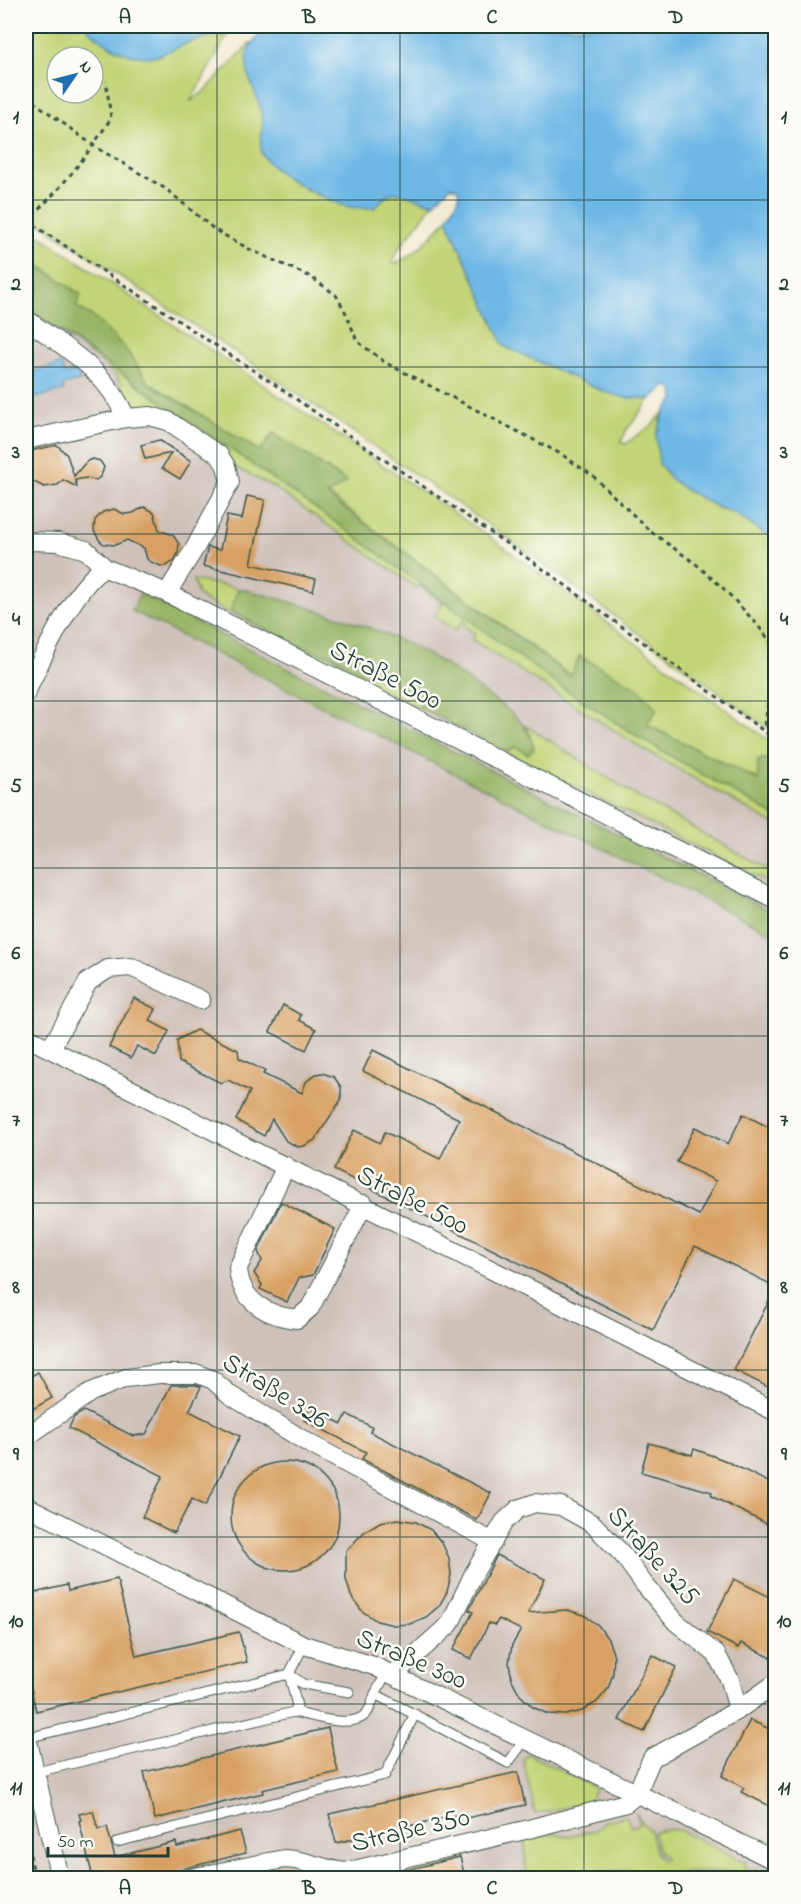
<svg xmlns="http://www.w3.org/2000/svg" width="801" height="1904" font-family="'Indie Flower',sans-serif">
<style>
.industrial{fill:#cec1b9}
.green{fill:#c2d477;stroke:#708856;stroke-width:1.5;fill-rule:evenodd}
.forest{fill:#99b668;stroke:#5c7a4e;stroke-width:1.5}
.water{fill:#6eb8e6;stroke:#467a8d;stroke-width:1.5}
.building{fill:#d8a164}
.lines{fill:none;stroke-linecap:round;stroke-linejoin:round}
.service-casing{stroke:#3f574c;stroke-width:11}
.minor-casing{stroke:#3f574c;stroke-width:20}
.path{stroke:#3f574c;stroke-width:3;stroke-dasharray:4.5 4.5;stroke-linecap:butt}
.service{stroke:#fff;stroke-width:9}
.minor{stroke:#fff;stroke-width:18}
.grid{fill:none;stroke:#1f3d34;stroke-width:1.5;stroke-opacity:0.55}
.labels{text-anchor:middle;stroke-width:5;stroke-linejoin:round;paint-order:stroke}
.street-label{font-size:27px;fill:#1f3d34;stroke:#fdfcf7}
.neatline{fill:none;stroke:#1f3d34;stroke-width:2}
.grid-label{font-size:20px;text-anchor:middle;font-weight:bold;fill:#1f3d34}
</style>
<rect width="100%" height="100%" fill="#fdfcf7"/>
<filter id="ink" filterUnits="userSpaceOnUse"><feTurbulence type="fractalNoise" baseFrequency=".0167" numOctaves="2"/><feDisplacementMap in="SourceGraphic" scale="12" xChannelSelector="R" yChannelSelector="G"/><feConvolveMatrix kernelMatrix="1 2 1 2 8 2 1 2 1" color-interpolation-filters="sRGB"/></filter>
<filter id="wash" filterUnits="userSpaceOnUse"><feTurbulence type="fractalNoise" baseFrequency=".008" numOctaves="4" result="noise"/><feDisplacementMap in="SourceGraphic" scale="24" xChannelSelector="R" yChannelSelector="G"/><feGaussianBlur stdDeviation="1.35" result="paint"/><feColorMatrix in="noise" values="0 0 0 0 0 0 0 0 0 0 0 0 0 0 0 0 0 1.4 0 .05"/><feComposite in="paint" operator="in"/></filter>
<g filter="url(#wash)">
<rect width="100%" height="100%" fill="#f2ebd4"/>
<polygon class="industrial" points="26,305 103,363 345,529 459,614 699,773 775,816 775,1878 26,1878"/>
<g class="green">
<path d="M26 26H85L113 48 131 55 157 56 190 42 206 37 228 34 190 102 207 89 251 42C241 74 257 86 262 115 264 126 262 138 261 149L307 190 351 207 374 208C379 204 384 196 390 194 403 189 421 202 434 203L400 247 392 261 393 264C412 259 434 233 447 219L504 346 605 392 626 398 650 399 626 431 621 442 625 444 652 425 665 411 660 421 684 489 719 508 733 512 775 541V733L499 532 286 386 26 214ZM57 57H93V93H57Z"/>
<path d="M26 229 39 235 487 535 775 745V758L758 760 759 780 647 725 579 656 571 676 327 494 347 482 273 433 260 451 149 383C132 356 103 322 76 307L81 295 26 256Z"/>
<path d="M26 307 345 529 561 687 648 743 775 816V825L643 749 472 640 475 634 464 626 466 623 463 621 455 631 434 616 443 603 420 586 417 588 275 488 233 466 145 408C124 402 124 383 111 370 85 348 53 329 26 309Z"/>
<path d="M193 580 243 589 239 590 232 612 315 653C339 655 342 664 361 673 367 675 374 676 379 678 394 682 414 691 422 705L420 708 204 600 198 595Z"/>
<polygon points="525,725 638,797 775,874 775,886 506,752 531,735"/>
<polygon points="528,1754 596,1788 589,1802 535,1814 523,1759"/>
<polygon points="636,1812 644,1825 650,1830 655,1852 662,1860 665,1859 665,1857 658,1851 653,1832 672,1829 682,1831 746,1863 744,1867 753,1871 755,1869 767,1878 745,1878 745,1872 649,1873 648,1870 603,1871 545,1878 521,1878 526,1872 525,1840 556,1833 568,1836 596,1830 605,1821 626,1816 631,1827 640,1824"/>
</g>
<g class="forest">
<polygon points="26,256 81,295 76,307 91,315 124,347 149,383 260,451 273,433 347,482 327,495 570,676 580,656 638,688 657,709 647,725 758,780 758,760 775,758 775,816 648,743 561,687 345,529 26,307"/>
<path d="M243 589C308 607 375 624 434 658 451 667 467 680 483 692 504 707 528 721 534 748L528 754 516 747 506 752 420 708 422 705C409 684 384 681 363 674 351 669 342 658 330 654 326 653 320 653 315 653L232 612 231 608 237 591Z"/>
<polygon points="140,594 775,913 775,935 132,611"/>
</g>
<g class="water">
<path d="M85 26H242C225 36 212 35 194 41 182 44 171 51 159 55 134 63 102 43 85 26Z"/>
<path d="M266 26H775V541L733 512 719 508 684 489 670 478 659 463 656 435 665 411 674 400 673 389 667 386 650 399 626 398 605 392 504 346 447 219 459 198 458 189 451 186 434 203C421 202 403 189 390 194 384 196 379 204 374 208 367 207 359 208 351 207 330 203 265 172 261 150 259 138 265 126 262 113 258 95 244 75 247 56 249 42 260 37 266 26Z"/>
<polygon points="62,364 64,374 78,371 80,381 63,385 64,391 26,400 26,373"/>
</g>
<g id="blocks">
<g class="building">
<polygon points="159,440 191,461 180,479 162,468 171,453 145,459 141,445"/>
<polygon points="57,445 67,455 74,476 87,461 93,459 100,461 104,467 101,476 96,480 86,478 75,480 77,487 63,480 58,485 44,487 32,481 26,470 27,455 30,451"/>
<polygon points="247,496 265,500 251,564 316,579 313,591 203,566 208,547 220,550 227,516 242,519"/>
<polygon points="144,507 154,512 159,530 173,535 179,544 178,553 174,561 166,566 161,566 151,562 147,559 144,548 127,540 115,545 104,544 100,541 94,531 95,520 103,512 114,509 124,514 133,513"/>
<polygon points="134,998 156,1009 150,1021 169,1031 156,1056 137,1046 131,1058 109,1047"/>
<polygon points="283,1005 301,1015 299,1020 316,1029 306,1050 270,1032"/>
<polygon points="196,1030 238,1050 239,1058 265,1071 263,1074 302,1093 306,1082 316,1074 322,1073 334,1077 341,1087 341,1100 315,1140 304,1146 298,1147 286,1141 272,1119 264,1136 236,1120 250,1091 228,1080 221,1083 179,1062 177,1040"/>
<polygon points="373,1050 699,1215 716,1181 677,1162 695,1127 728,1144 743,1114 776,1131 776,1287 695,1246 653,1330 334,1170 354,1130 380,1143 385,1132 440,1159 459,1119 363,1071"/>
<polygon points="281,1202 335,1229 313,1275 299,1278 287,1302 260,1289 262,1285 254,1273 262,1261 258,1251"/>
<polygon points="776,1287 776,1391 734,1370"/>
<polygon points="38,1372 52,1398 26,1413 26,1379"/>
<polygon points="171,1385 196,1385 201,1387 189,1411 240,1436 205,1506 192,1499 174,1533 142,1517 163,1476 69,1428 74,1417 84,1411 133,1436 146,1434"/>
<polygon points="310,1408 342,1424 347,1414 372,1427 370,1432 491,1493 477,1520 362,1459 366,1452 304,1420"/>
<polygon points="649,1443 692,1455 694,1449 724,1460 776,1486 776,1507 767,1524 711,1496 712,1492 641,1472"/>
<circle cx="285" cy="1516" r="54"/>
<polygon points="398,1519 416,1522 431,1530 442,1543 449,1558 451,1575 447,1592 439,1606 426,1617 410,1624 394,1625 377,1621 362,1611 351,1596 346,1579 346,1551 365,1531 380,1522"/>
<polygon points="497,1555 545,1579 528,1613 567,1610 584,1615 598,1625 608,1639 614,1656 613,1673 608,1689 597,1702 582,1711 566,1715 548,1714 533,1707 520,1695 512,1680 509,1663 512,1645 521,1630 499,1619 495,1625 489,1623 471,1659 453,1650 473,1612 469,1610"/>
<polygon points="117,1579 136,1656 239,1632 247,1662 36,1711 26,1665 26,1595 67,1585 68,1591"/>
<polygon points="734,1579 776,1600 776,1660 741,1643 738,1648 707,1632"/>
<polygon points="652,1655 676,1667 644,1732 619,1720"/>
<polygon points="750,1720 776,1732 776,1809 741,1792 744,1788 722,1776"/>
<polygon points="328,1728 338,1772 262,1790 263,1793 155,1819 144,1772"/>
<polygon points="518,1772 525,1805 467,1818 465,1813 336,1843 329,1814"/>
<polygon points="93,1811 98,1829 107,1827 115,1857 176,1842 177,1847 240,1831 246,1853 181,1869 180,1875 166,1878 93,1878 79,1821 81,1820 79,1814"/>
<polygon points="460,1857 465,1878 391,1878 390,1874"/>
</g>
</g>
</g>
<g filter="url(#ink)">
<use href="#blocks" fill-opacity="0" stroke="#3f574c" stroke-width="1.5"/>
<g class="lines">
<defs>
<g id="service">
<polyline points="387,1672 375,1694 508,1763 525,1740"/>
<polyline points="289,1674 303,1684 349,1692"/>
<path d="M294 1712C313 1716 349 1729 365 1715 370 1711 373 1700 375 1694"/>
<polyline points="27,1738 289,1674 304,1645"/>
<polyline points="36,1772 294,1712 297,1706 289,1674"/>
<polyline points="117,1842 385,1775 415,1714"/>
</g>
<g id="minor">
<path d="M26 319C67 350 106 369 126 418"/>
<polyline points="26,440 126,418 150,416 168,421 219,455 226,466 230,482 195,548 167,593"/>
<polyline points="32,541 58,542 86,550 105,568"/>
<path d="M26 693C40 662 76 582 105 568L167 593 776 900"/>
<polyline points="26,1037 776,1412"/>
<polyline points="51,1048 88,982 108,969 131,967 201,1000"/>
<path d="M286 1166 238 1268C240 1300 266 1316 297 1319L310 1308 364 1204"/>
<polyline points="26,1437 91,1392 126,1378 159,1374 198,1374 213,1380 230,1395 310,1444 493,1542"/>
<polyline points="26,1506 304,1645 374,1666 776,1861"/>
<polyline points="393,1675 450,1624 474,1573 504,1522 518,1509 535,1503 561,1506 593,1524 623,1555 644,1584 676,1622 716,1654 730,1680 738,1710"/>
<polyline points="26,1733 60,1878"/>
<path d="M191 1878 284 1859C305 1859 324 1870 345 1872L525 1830 626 1803 636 1795 652 1758 738 1710 773 1685 776 1686"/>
</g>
</defs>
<use href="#service" class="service-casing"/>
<use href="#minor" class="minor-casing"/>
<g class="path">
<polyline points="26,96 94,146 166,189 215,230 251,250 311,277 336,295 347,315 357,341 386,363 561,454 593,476 650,531 696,564 724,589 755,622 770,641 774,655 765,725 759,729"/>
<polyline points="26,220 274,384 462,513 546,571 776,740"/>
<path d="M26 221C59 192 88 155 111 118L106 81"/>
<polyline points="26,1837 35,1878"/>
</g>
<use href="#service" class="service"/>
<use href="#minor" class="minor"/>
</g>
</g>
<path class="grid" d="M217 26V1878M400 26V1878M584 26V1878M26 200H776M26 367H776M26 534H776M26 701H776M26 868H776M26 1036H776M26 1203H776M26 1370H776M26 1537H776M26 1704H776"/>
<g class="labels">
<g class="street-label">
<text transform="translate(386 674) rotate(27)" y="9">Straße 500</text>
<text transform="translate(413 1199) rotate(27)" y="9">Straße 500</text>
<text transform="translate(276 1390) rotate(32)" y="9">Straße 326</text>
<text transform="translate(654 1555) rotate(48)" y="9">Straße 325</text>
<text transform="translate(412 1658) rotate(23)" y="9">Straße 300</text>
<text transform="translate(410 1829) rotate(-13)" y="9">Straße 350</text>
</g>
</g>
<rect width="801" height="1904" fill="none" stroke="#fdfcf7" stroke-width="66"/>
<g transform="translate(75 75) rotate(55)"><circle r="28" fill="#fdfcf7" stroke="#a4b0a9" stroke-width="1.5"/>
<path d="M0-4.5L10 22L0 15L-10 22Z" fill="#1f6fb2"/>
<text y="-9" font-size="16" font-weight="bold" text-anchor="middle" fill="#1f3d34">N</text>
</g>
<path d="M48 1847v9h120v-9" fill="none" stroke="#1f3d34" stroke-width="3"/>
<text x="57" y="1847" font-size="18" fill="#1f3d34" stroke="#fdfcf7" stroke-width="4.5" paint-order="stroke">50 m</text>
<rect x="33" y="33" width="735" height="1838" class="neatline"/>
<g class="grid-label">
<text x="125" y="23">A</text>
<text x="309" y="23">B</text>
<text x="492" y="23">C</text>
<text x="676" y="23">D</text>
<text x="16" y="123">1</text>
<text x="784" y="123">1</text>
<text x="16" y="290">2</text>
<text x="784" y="290">2</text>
<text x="16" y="458">3</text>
<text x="784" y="458">3</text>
<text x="16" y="625">4</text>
<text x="784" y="625">4</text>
<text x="16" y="792">5</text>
<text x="784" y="792">5</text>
<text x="16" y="959">6</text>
<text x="784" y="959">6</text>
<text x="16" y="1126">7</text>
<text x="784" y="1126">7</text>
<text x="16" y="1293">8</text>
<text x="784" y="1293">8</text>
<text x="16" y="1460">9</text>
<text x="784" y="1460">9</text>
<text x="16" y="1627">10</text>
<text x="784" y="1627">10</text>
<text x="16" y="1794">11</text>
<text x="784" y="1794">11</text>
<text x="125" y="1894">A</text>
<text x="309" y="1894">B</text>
<text x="492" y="1894">C</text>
<text x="676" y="1894">D</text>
</g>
</svg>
